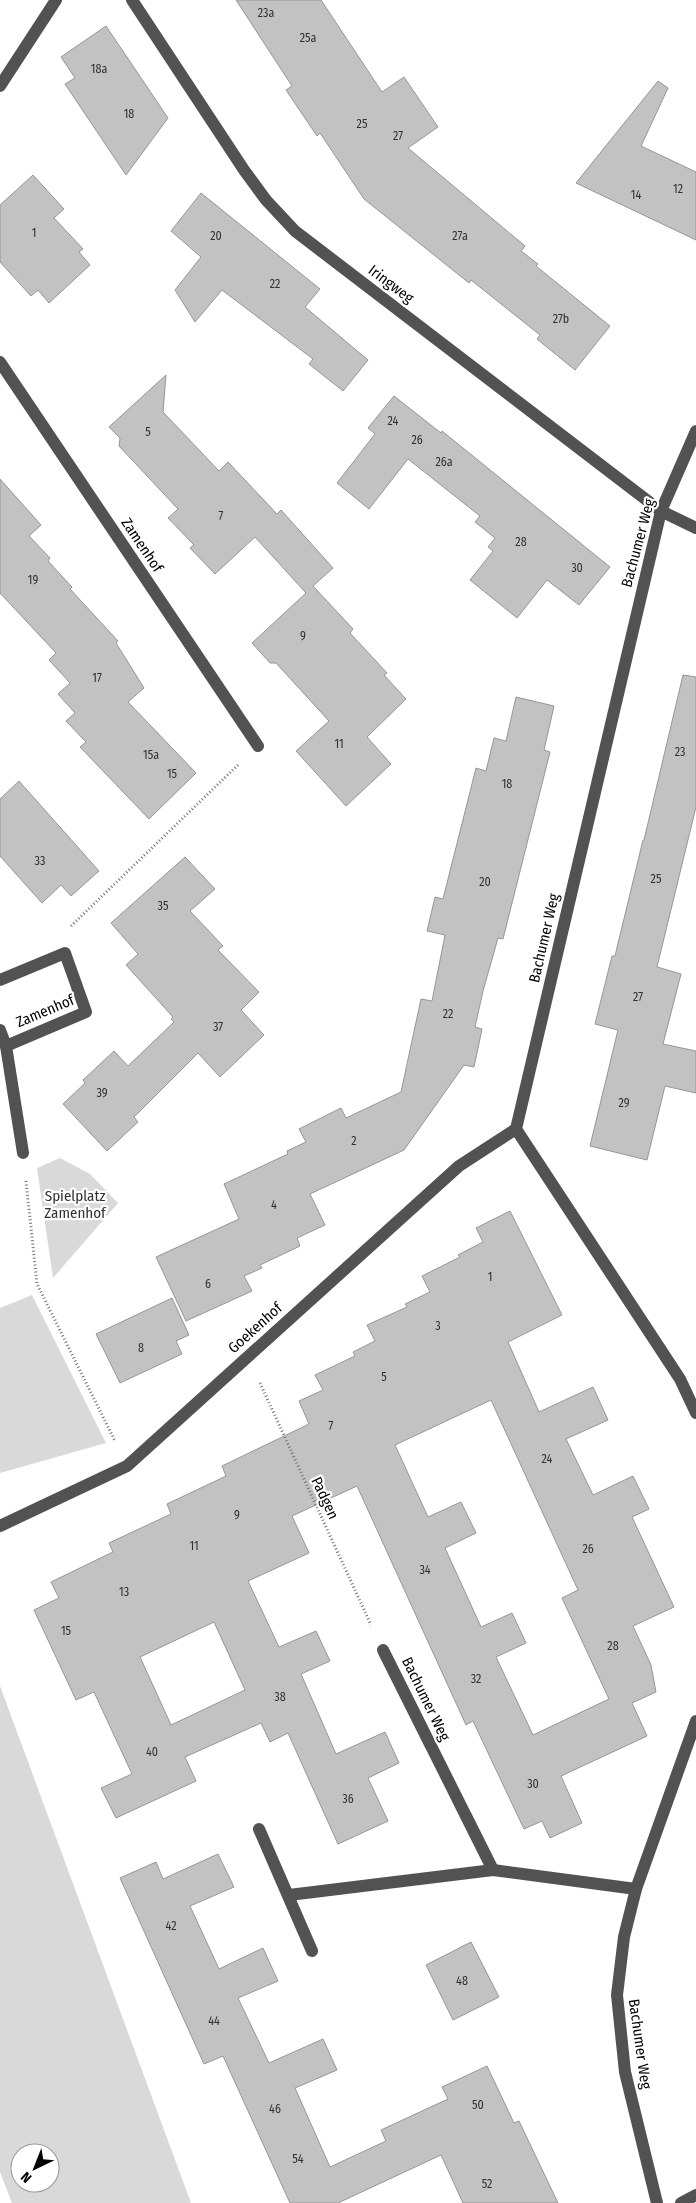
<svg xmlns="http://www.w3.org/2000/svg" width="696" height="2203" font-family="'Fira Sans Condensed',sans-serif">
<style>
.green{fill:#d9d9d9;fill-rule:evenodd}
.building{fill:#c2c2c2;stroke:#969696;fill-rule:evenodd}
.lines{fill:none;stroke-linecap:round;stroke-linejoin:round}
.path{stroke:#747474;stroke-width:3;stroke-dasharray:1 2.5;stroke-linecap:butt}
.minor{stroke:#525252;stroke-width:12}
.labels{text-anchor:middle;stroke-width:4.5;stroke-linejoin:round;paint-order:stroke}
.number-label{font-size:12px;fill:#303030}
.street-label{font-size:15px;fill:#000;stroke:#fff}
.park-label{font-size:15px;fill:#303030;stroke:#fff}
</style>
<rect width="100%" height="100%" fill="#fff"/>
<g class="green">
<polygon points="60,1158 90,1174 118,1203 53,1278 37,1168"/>
<polygon points="32,1295 106,1443 0,1473 0,1308"/>
<path d="M0 1686 191 2203H12L0 2172ZM20 2153H50V2183H20Z"/>
</g>
<g class="building">
<polygon points="236,0 321,0 382,92 404,77 438,127 408,148 525,246 521,251 538,264 536,266 610,326 575,370 537,339 540,335 471,280 469,283 364,199 320,133 317,136 286,90 292,86"/>
<polygon points="106,26 168,118 126,175 65,84 75,78 61,57"/>
<polygon points="658,81 668,88 641,146 696,172 696,240 576,183"/>
<polygon points="33,175 64,209 54,218 83,249 79,252 90,265 49,303 38,290 31,296 0,262 0,205"/>
<polygon points="201,193 320,289 305,307 368,360 343,391 309,364 313,359 222,290 195,322 175,290 201,257 171,231"/>
<polygon points="166,375 163,412 219,471 228,462 277,514 281,510 333,568 313,586 353,629 350,633 387,673 384,675 406,699 367,737 391,764 346,806 296,751 329,721 276,663 270,663 252,643 306,593 255,537 215,574 190,548 194,545 168,518 178,509 119,446 120,438 109,427"/>
<polygon points="394,396 441,433 442,431 610,567 579,605 547,580 517,618 470,580 493,551 488,547 495,538 475,522 480,516 408,459 369,509 337,483 375,434 368,428"/>
<polygon points="0,479 41,525 29,536 50,558 48,561 72,587 70,589 118,641 116,643 144,688 128,702 196,773 149,819 80,747 86,742 66,721 75,713 58,694 70,683 49,660 56,653 0,593"/>
<polygon points="683,675 696,677 696,807 657,967 681,974 663,1044 696,1051 696,1093 665,1086 647,1160 590,1146 618,1030 595,1024 612,956 615,956 643,840 644,840"/>
<polygon points="516,697 554,706 544,750 550,752 503,939 498,938 483,991 475,1027 482,1029 474,1067 464,1065 404,1150 310,1194 325,1225 297,1238 300,1246 260,1265 262,1268 244,1276 252,1291 186,1321 156,1257 239,1219 224,1184 288,1154 287,1151 306,1142 299,1129 341,1108 346,1118 401,1092 421,999 432,1001 445,935 427,931 435,897 443,899 476,768 486,771 494,738 506,741"/>
<polygon points="19,781 99,871 71,896 61,885 42,903 0,856 0,799"/>
<polygon points="185,857 215,889 190,911 223,946 218,950 259,992 241,1010 264,1035 220,1077 198,1053 134,1117 138,1122 107,1151 63,1104 85,1083 83,1080 114,1051 128,1066 174,1022 171,1019 173,1017 126,965 138,954 111,923"/>
<path d="M510 1211 562 1315 508 1342 539 1412 593 1387 608 1420 566 1439 593 1495 633 1476 649 1509 632 1517 674 1607 633 1626 651 1665 656 1692 632 1703 647 1736 561 1776 582 1823 550 1838 542 1821 524 1829 473 1721 466 1725 357 1486 292 1516 309 1553 248 1581 279 1647 316 1631 330 1661 301 1674 336 1754 385 1732 399 1763 368 1778 388 1821 338 1844 288 1733 270 1742 261 1723 185 1757 196 1781 116 1818 101 1788 132 1774 94 1692 76 1700 34 1610 59 1598 51 1582 113 1552 109 1543 171 1514 167 1504 226 1476 222 1466 309 1424 299 1401 323 1390 315 1375 355 1356 353 1352 375 1341 367 1325 407 1307 405 1304 430 1292 422 1276 460 1257 458 1255 483 1242 476 1228ZM491 1400 578 1590 562 1598 609 1699 533 1735 496 1657 526 1643 512 1613 481 1627 445 1548 476 1533 461 1502 428 1517 395 1445ZM214 1622 245 1690 171 1725 140 1657Z"/>
<polygon points="172,1298 189,1335 176,1341 182,1354 120,1383 96,1334"/>
<polygon points="218,1854 234,1887 190,1906 219,1969 263,1948 278,1981 238,1998 269,2063 323,2039 337,2070 295,2088 330,2167 386,2141 381,2130 448,2099 442,2087 487,2066 514,2123 519,2121 558,2203 463,2203 441,2155 338,2203 290,2203 223,2056 204,2064 120,1878 156,1862 163,1879"/>
<polygon points="471,1942 499,1997 453,2020 426,1965"/>
</g>
<g class="lines">
<g class="path">
<polyline points="71,926 239,764"/>
<polyline points="26,1181 37,1284 115,1441"/>
<polyline points="260,1383 371,1625"/>
</g>
<g class="minor">
<polyline points="132,0 244,170 266,200 295,231 661,511 696,528"/>
<polyline points="0,86 56,0"/>
<polyline points="0,362 258,746"/>
<polyline points="696,431 661,511 516,1129 680,1379 696,1413"/>
<polyline points="0,980 65,953 86,1012 6,1046"/>
<polyline points="0,1030 6,1046 23,1153"/>
<polyline points="0,1526 127,1466 459,1166 516,1129"/>
<polyline points="383,1650 493,1870"/>
<polyline points="259,1829 312,1951"/>
<polyline points="289,1895 493,1870 636,1889"/>
<polyline points="657,2203 625,2072 617,1995 624,1937 636,1889 696,1721"/>
<polyline points="681,2203 696,2195"/>
</g>
</g>
<g class="labels">
<g class="number-label">
<text x="266" y="17">23a</text>
<text x="308" y="42">25a</text>
<text x="99" y="73">18a</text>
<text x="129" y="118">18</text>
<text x="362" y="128">25</text>
<text x="398" y="140">27</text>
<text x="678" y="193">12</text>
<text x="636" y="199">14</text>
<text x="34" y="237">1</text>
<text x="216" y="240">20</text>
<text x="460" y="240">27a</text>
<text x="275" y="288">22</text>
<text x="561" y="323">27b</text>
<text x="393" y="425">24</text>
<text x="148" y="436">5</text>
<text x="417" y="444">26</text>
<text x="444" y="466">26a</text>
<text x="221" y="520">7</text>
<text x="521" y="546">28</text>
<text x="577" y="572">30</text>
<text x="33" y="584">19</text>
<text x="303" y="640">9</text>
<text x="97" y="682">17</text>
<text x="339" y="748">11</text>
<text x="680" y="756">23</text>
<text x="151" y="759">15a</text>
<text x="172" y="778">15</text>
<text x="507" y="788">18</text>
<text x="40" y="865">33</text>
<text x="656" y="883">25</text>
<text x="485" y="886">20</text>
<text x="163" y="910">35</text>
<text x="638" y="1001">27</text>
<text x="448" y="1018">22</text>
<text x="218" y="1031">37</text>
<text x="102" y="1097">39</text>
<text x="624" y="1107">29</text>
<text x="354" y="1145">2</text>
<text x="274" y="1209">4</text>
<text x="490" y="1281">1</text>
<text x="208" y="1288">6</text>
<text x="438" y="1330">3</text>
<text x="141" y="1352">8</text>
<text x="384" y="1381">5</text>
<text x="331" y="1430">7</text>
<text x="547" y="1463">24</text>
<text x="237" y="1519">9</text>
<text x="194" y="1550">11</text>
<text x="588" y="1553">26</text>
<text x="425" y="1574">34</text>
<text x="124" y="1596">13</text>
<text x="66" y="1635">15</text>
<text x="613" y="1650">28</text>
<text x="476" y="1683">32</text>
<text x="280" y="1701">38</text>
<text x="152" y="1756">40</text>
<text x="533" y="1788">30</text>
<text x="348" y="1803">36</text>
<text x="171" y="1930">42</text>
<text x="462" y="1985">48</text>
<text x="214" y="2025">44</text>
<text x="478" y="2109">50</text>
<text x="275" y="2113">46</text>
<text x="298" y="2163">54</text>
<text x="487" y="2188">52</text>
</g>
<g class="street-label">
<text transform="translate(391 284) rotate(37)" y="5">Iringweg</text>
<text transform="translate(638 543) rotate(-75)" y="5">Bachumer Weg</text>
<text transform="translate(142 545) rotate(56)" y="5">Zamenhof</text>
<text transform="translate(544 938) rotate(-77)" y="5">Bachumer Weg</text>
<text transform="translate(45 1011) rotate(-23)" y="5">Zamenhof</text>
<text transform="translate(255 1328) rotate(-42)" y="5">Goekenhof</text>
<text transform="translate(325 1498) rotate(65)" y="5">Padgen</text>
<text transform="translate(426 1699) rotate(64)" y="5">Bachumer Weg</text>
<text transform="translate(640 2044) rotate(82)" y="5">Bachumer Weg</text>
</g>
<g class="park-label">
<text x="75" y="1201">Spielplatz<tspan x="75" dy="17">Zamenhof</tspan></text>
</g>
</g>
<g transform="translate(35 2168) rotate(223)"><circle r="24" fill="#ffffff" stroke="#999999"/>
<path d="M0-4L9 19L0 12L-9 19Z" fill="#000000"/>
<text y="-8" font-size="14" font-weight="bold" text-anchor="middle" fill="#000000">N</text>
</g>
</svg>
